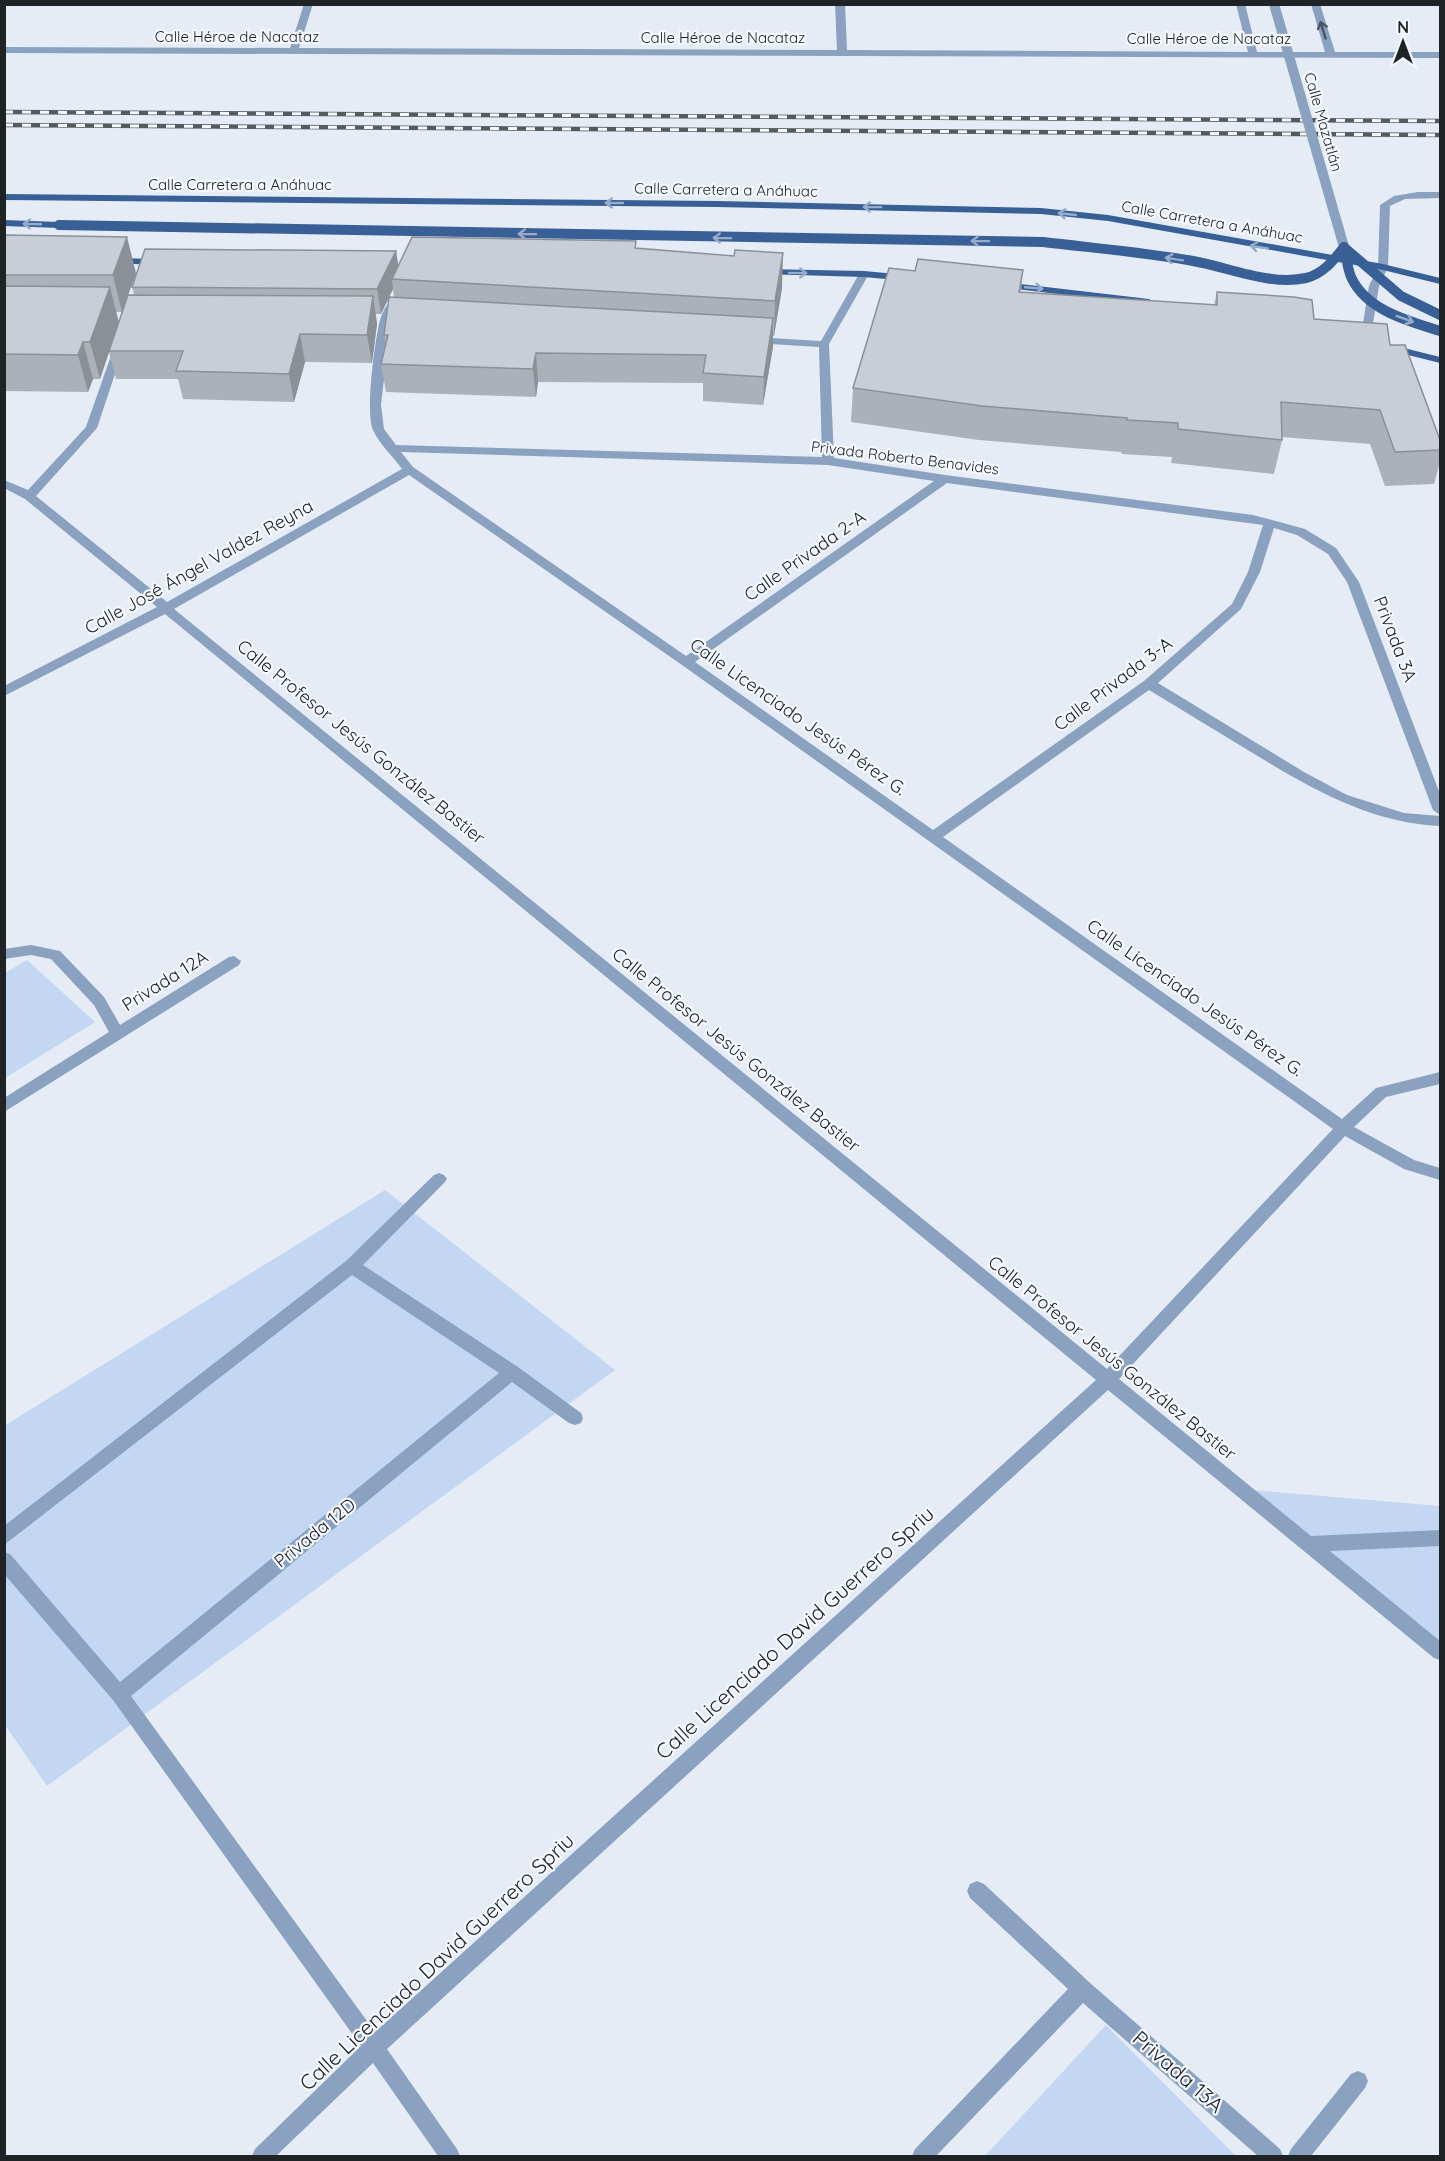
<svg xmlns="http://www.w3.org/2000/svg" width="1445" height="2161" font-family="Quicksand,sans-serif">
<style>
.green{fill:#c3d7f2}
.lines{fill:none;stroke-linecap:round;stroke-linejoin:round}
.minor{fill:#8aa1bf;fill-rule:evenodd}
.major{fill:#386096;fill-rule:evenodd}
.rail-casing{stroke:#565a5f;stroke-width:4.5}
.rail{stroke:#f5f9ff;stroke-width:3;stroke-dasharray:9;stroke-linecap:butt}
.minor-bridge{stroke:#8aa1bf;stroke-width:10}
.major-bridge{stroke:#386096;stroke-width:10}
.wall{fill:#abb1b9;fill-rule:evenodd}
.shaded-wall{fill:#8b9096}
.building{fill:#c7ced7;stroke:#8b9096;stroke-width:1.5}
.oneway{stroke:#4a5563}
.oneway2{stroke:#96acca}
.labels{text-anchor:middle;stroke-width:4.5;stroke-linejoin:round;paint-order:stroke}
.far-street-label{font-size:15px;fill:#202326;stroke:#f5f9ff}
.street-label{font-size:18px;fill:#202326;stroke:#f5f9ff}
.near-street-label{font-size:21px;fill:#202326;stroke:#f5f9ff}
</style>
<rect width="100%" height="100%" fill="#e5ecf6"/>
<g class="green">
<polygon points="27,960 95,1022 5,1078 5,973"/>
<polygon points="385,1190 615,1370 47,1786 5,1725 4,1426"/>
<polygon points="1241,1489 1440,1506 1440,1656"/>
<polygon points="1106,2025 1236,2156 985,2156"/>
</g>
<g class="lines">
<g class="minor">
<polygon points="304,4 313,4 299,48 837,50 835,4 845,4 847,50 1248,52 1236,4 1245,4 1257,52 1325,52 1311,4 1320,4 1335,52 1440,52 1440,58 4,53 4,47 290,48"/>
<polygon points="1418,192 1440,192 1440,198 1405,199 1390,206 1388,267 1379,286 1370,342 1369,344 1361,344 1360,342 1369,286 1378,267 1380,205 1394,196"/>
<path d="M864 271 869 274 829 344 834 458 945 475 1253 515 1305 529 1336 548 1359 582 1440 794V815L1433 810 1347 582 1328 554 1297 535 1274 528 1260 572 1241 609 1158 683 1304 772 1347 795 1404 813 1440 816V826C1370 823 1310 788 1251 752 1217 731 1183 711 1149 690L943 837 1342 1119 1376 1088 1440 1072V1084L1386 1097 1354 1127 1414 1160 1440 1168V1180L1404 1169 1345 1136 1119 1379 1311 1536 1440 1530V1546L1330 1551 1440 1641V1660L1434 1658 1108 1390 387 2049 457 2149 460 2156H438L373 2063 276 2156H252L255 2149 361 2046 113 1700 4 1574V1552L10 1554 120 1682 499 1373 352 1275 4 1545V1526L346 1261 434 1175 439 1173 444 1175 447 1179 444 1183 363 1265 518 1367 581 1413 583 1418 581 1423 575 1425 569 1423 512 1382 131 1696 375 2032 1096 1380 165 614 4 696V686L157 607 25 499 4 488V480L28 490 86 427 114 347 115 345H123L124 347 97 428 36 496 167 602 402 469C392 455 380 445 373 430 365 413 375 339 380 320 382 313 388 300 395 298L400 301 391 319 381 405 384 429 396 445 822 457 819 347 754 343 749 340 754 337 821 341 859 274ZM401 452 828 465 934 481 686 656 413 467ZM409 475 682 665 1333 1129 1107 1369 174 609ZM947 483 1263 525 1248 572 1232 604 1144 681 933 830 695 662Z"/>
<polygon points="31,945 60,951 104,997 120,1025 229,957 234,956 241,961 239,965 4,1112 4,1098 109,1032 94,1005 51,959 31,955 4,959 4,949"/>
<polygon points="977,1881 984,1884 1089,1982 1280,2149 1283,2156 1258,2156 1083,2003 936,2156 912,2156 915,2149 1068,1989 970,1898 967,1891 970,1884"/>
<polygon points="1358,2071 1365,2074 1368,2081 1365,2088 1311,2156 1288,2156 1291,2149 1351,2074"/>
</g>
<g class="major">
<polygon points="4,194 716,201 1041,208 1108,215 1383,264 1440,278 1440,284 1383,270 1108,221 1041,214 716,207 4,200"/>
<polygon points="4,220 59,222 64,225 59,228 4,226"/>
<polygon points="112,258 160,259 165,262 160,265 108,263 107,261"/>
<polygon points="763,269 864,271 907,275 912,278 907,281 864,277 759,274 759,270"/>
<polygon points="1003,282 1149,299 1154,302 1149,305 999,287 999,283"/>
<polygon points="1388,344 1440,357 1440,363 1384,349 1383,347"/>
</g>
<defs>
<g id="rail">
<polyline points="4,112 1440,121"/>
<polyline points="4,125 1440,135"/>
</g>
</defs>
<use href="#rail" class="rail-casing"/>
<use href="#rail" class="rail"/>
<polyline class="minor-bridge" points="1274,4 1344,247"/>
<g class="major-bridge">
<path d="M59 225 1043 242C1093 248 1144 252 1193 261 1228 267 1270 286 1306 278 1323 274 1334 260 1344 247"/>
<path d="M1344 247C1347 258 1347 269 1352 279 1368 311 1409 321 1440 331"/>
<polyline points="1346,249 1401,296 1440,315"/>
</g>
</g>
<g class="wall">
<path d="M4 235 136 273 128 295H134L132 287 396 251 398 265 636 241V248L782 288 774 336H773V347L763 405 703 401V383L538 382 536 397 386 392 381 364 386 344 384 335 394 298 393 289 381 314H376L377 324 372 363 305 362 294 402 183 399 178 379H116L109 352 100 379H93L88 392 4 391ZM116 312H122L119 322Z"/>
<polygon points="1023,270 1021,292 1214,305 1217,292 1314,319 1390,345 1440,440 1440,462 1434,484 1385,486 1370,444 1282,437 1282,440 1274,474 1171,463 1172,457 1122,454 1121,452 979,440 851,422 853,388 915,271"/>
</g>
<g class="shaded-wall">
<polygon points="127,237 136,273 122,312 113,275"/>
<polygon points="396,251 400,276 392,279 393,289 381,314 377,289"/>
<polygon points="783,253 782,288 774,336 775,301"/>
<polygon points="110,287 119,323 109,351 109,352 100,379 90,342"/>
<polygon points="373,296 377,324 372,363 367,335"/>
<polygon points="773,318 773,347 763,405 764,377"/>
<polygon points="300,334 305,362 294,402 289,374"/>
<polygon points="83,342 93,379 88,392 78,355"/>
<polygon points="536,353 538,382 536,397 533,369"/>
</g>
<g class="building">
<polygon points="4,235 127,237 113,275 4,275"/>
<polygon points="412,237 636,241 635,248 734,256 735,250 783,253 775,301 392,279"/>
<polygon points="145,249 396,251 377,289 132,287"/>
<polygon points="918,259 1023,270 1019,292 1217,305 1217,292 1294,297 1312,300 1314,319 1387,324 1390,345 1405,345 1440,440 1440,450 1395,452 1380,410 1281,402 1282,440 1178,429 1178,423 1127,420 1127,418 982,406 853,388 889,268 915,271"/>
<polygon points="4,286 110,287 90,342 83,342 78,355 4,354"/>
<polygon points="128,295 373,296 367,335 300,334 289,374 176,371 183,351 109,351"/>
<polygon points="389,297 773,318 764,377 703,373 706,355 536,353 533,369 381,364 388,335 384,335"/>
</g>
<defs><path id="oneway-shaft" d="M-6 0H5M1.5-3L5.5 0L1.5 3" fill="none" stroke-width="1.6" stroke-linecap="round" stroke-linejoin="round" transform="scale(1.5)"/></defs>
<use class="oneway" href="#oneway-shaft" transform="translate(1323 30) rotate(-107)"/>
<g class="oneway2">
<use href="#oneway-shaft" transform="translate(614 203) rotate(-180)"/>
<use href="#oneway-shaft" transform="translate(872 207) rotate(-179)"/>
<use href="#oneway-shaft" transform="translate(1067 214) rotate(-174)"/>
<use href="#oneway-shaft" transform="translate(32 224) rotate(-178)"/>
<use href="#oneway-shaft" transform="translate(527 234) rotate(-179)"/>
<use href="#oneway-shaft" transform="translate(722 238) rotate(-179)"/>
<use href="#oneway-shaft" transform="translate(980 241) rotate(-179)"/>
<use href="#oneway-shaft" transform="translate(1259 247) rotate(-171)"/>
<use href="#oneway-shaft" transform="translate(1174 259) rotate(-171)"/>
<use href="#oneway-shaft" transform="translate(798 273) rotate(1)"/>
<use href="#oneway-shaft" transform="translate(1034 288) rotate(5)"/>
<use href="#oneway-shaft" transform="translate(1405 319) rotate(20)"/>
</g>
<g class="labels">
<g class="far-street-label">
<text x="237" y="42">Calle Héroe de Nacataz</text>
<text x="723" y="43">Calle Héroe de Nacataz</text>
<text x="1209" y="44">Calle Héroe de Nacataz</text>
<text transform="translate(1323 122) rotate(74)" y="5">Calle Mazatlán</text>
<text x="240" y="190">Calle Carretera a Anáhuac</text>
<text transform="translate(726 190) rotate(1)" y="5">Calle Carretera a Anáhuac</text>
<text transform="translate(1212 222) rotate(10)" y="5">Calle Carretera a Anáhuac</text>
<text transform="translate(905 458) rotate(7)" y="5">Privada Roberto Benavides</text>
</g>
<g class="street-label">
<text transform="translate(805 556) rotate(-35)" y="6">Calle Privada 2-A</text>
<text transform="translate(199 567) rotate(-29)" y="6">Calle José Ángel Valdez Reyna</text>
<text transform="translate(1395 639) rotate(69)" y="6">Privada 3A</text>
<text transform="translate(1113 684) rotate(-37)" y="6">Calle Privada 3-A</text>
<text transform="translate(798 717) rotate(35)" y="6">Calle Licenciado Jesús Pérez G.</text>
<text transform="translate(361 742) rotate(39)" y="6">Calle Profesor Jesús González Bastier</text>
<text transform="translate(165 981) rotate(-32)" y="6">Privada 12A</text>
<text transform="translate(1195 998) rotate(35)" y="6">Calle Licenciado Jesús Pérez G.</text>
<text transform="translate(736 1050) rotate(39)" y="6">Calle Profesor Jesús González Bastier</text>
<text transform="translate(1112 1358) rotate(39)" y="6">Calle Profesor Jesús González Bastier</text>
<text transform="translate(315 1533) rotate(-39)" y="6">Privada 12D</text>
</g>
<g class="near-street-label">
<text transform="translate(795 1633) rotate(-42)" y="7">Calle Licenciado David Guerrero Spriu</text>
<text transform="translate(437 1962) rotate(-43)" y="7">Calle Licenciado David Guerrero Spriu</text>
<text transform="translate(1178 2072) rotate(41)" y="7">Privada 13A</text>
</g>
</g>
<rect width="1445" height="2161" fill="none" stroke="#202326" stroke-width="12"/>
<g transform="translate(1403 42)" stroke="#f5f9ff" stroke-width="4.5" paint-order="stroke">
<path d="M0-4.5L10 22L0 15L-10 22Z" fill="#202326"/>
<text y="-9" font-size="16" font-weight="bold" text-anchor="middle" fill="#202326">N</text>
</g>
</svg>
